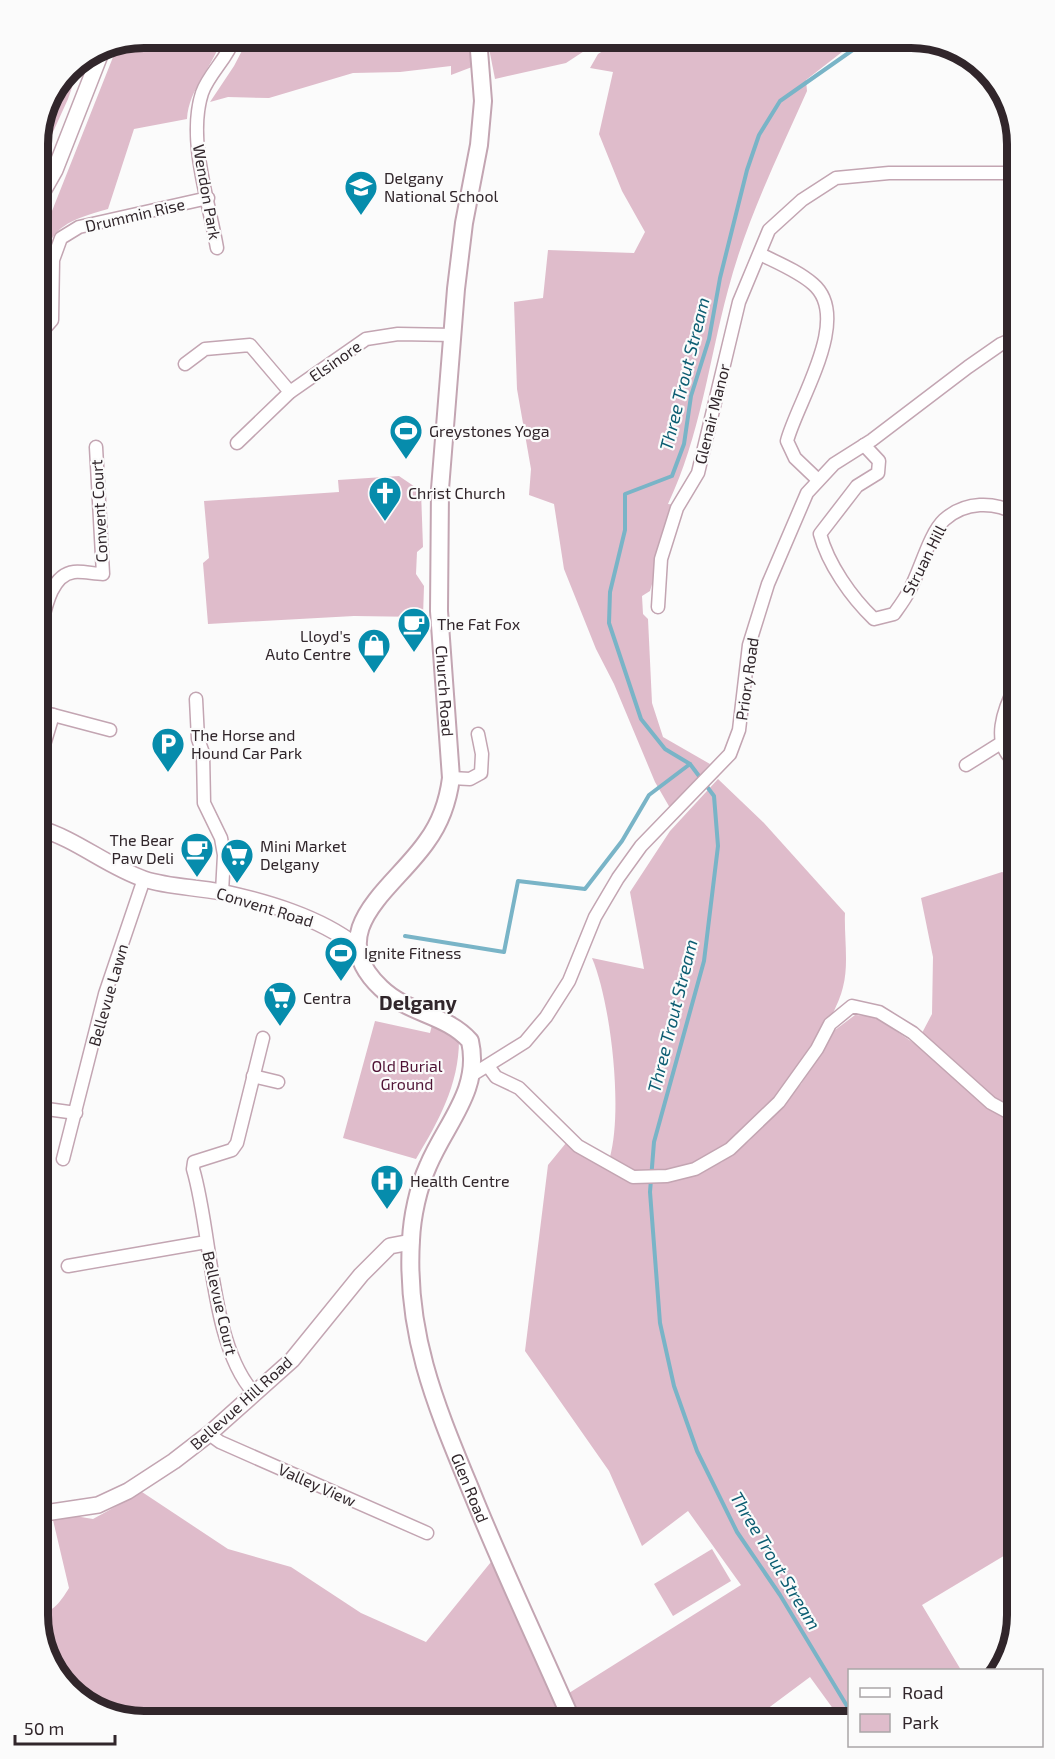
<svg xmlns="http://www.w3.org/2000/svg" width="1055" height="1759" font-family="'Exo 2',sans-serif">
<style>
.green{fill:#dfbccb}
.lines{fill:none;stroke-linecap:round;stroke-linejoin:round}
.stream{stroke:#79b4c7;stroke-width:4}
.minor-casing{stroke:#c3a5b2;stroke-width:15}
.tertiary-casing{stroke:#c3a5b2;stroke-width:18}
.secondary-casing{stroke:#c3a5b2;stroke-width:20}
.minor{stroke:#fff;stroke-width:12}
.tertiary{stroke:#fff;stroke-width:15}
.secondary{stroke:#fff;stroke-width:16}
.labels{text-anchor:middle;stroke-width:4.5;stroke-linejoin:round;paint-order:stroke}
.poi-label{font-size:16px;fill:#31262b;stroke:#fbfbfb;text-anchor:start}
.street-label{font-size:16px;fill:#31262b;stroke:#fbfbfb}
.park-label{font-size:16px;fill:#4f1335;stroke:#fbfbfb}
.water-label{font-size:18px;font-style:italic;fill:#0c5d72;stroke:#fbfbfb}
.quarter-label{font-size:20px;font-weight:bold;fill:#31262b;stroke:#fbfbfb}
.rim{fill:none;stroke:#31262b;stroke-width:8}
</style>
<rect width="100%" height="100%" fill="#fbfbfb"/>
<g class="green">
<path d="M144 38H222C213 67 189 88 187 119L134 129 108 209C56 223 42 234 43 289 43 303 44 314 38 326V236L50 216 119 42Z"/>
<polygon points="285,38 455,38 458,44 470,47 472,67 451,75 451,66 400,72 353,73 269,98 228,97 210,102 234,66 246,43 260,44"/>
<polygon points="487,38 604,38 566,63 495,79"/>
<path d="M624 38H919L851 45 806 80 807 91C778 156 746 221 728 290 709 361 700 437 668 504L675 505 650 591 642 596 643 614 648 619 652 703 663 737 710 764 670 808 655 782 614 684 596 649 564 569 554 504 529 495 531 469 517 389 514 302 543 298 548 250 634 253 645 232 622 191 599 134 613 72 590 68 598 54Z"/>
<polygon points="81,61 68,99 38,165 38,137 69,68"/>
<polygon points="399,476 421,491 423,547 417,552 416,574 424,586 423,617 354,616 208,624 203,563 209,558 204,501 339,492 338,480"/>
<path d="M718 779 764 823 845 913C844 936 849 965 843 987 831 1038 740 1153 688 1167 671 1172 651 1172 633 1173L610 1157C623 1110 611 1003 592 958L644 969 630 892 670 831Z"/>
<polygon points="1002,872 1017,878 1017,1113 977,1088 922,1033 932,1014 933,957 921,898"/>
<polygon points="855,1015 874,1016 918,1046 985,1107 1017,1124 1017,1548 922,1605 961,1670 850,1670 849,1721 842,1721 810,1677 751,1721 580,1721 569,1693 741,1585 688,1511 642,1546 609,1471 525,1351 548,1165 566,1143 605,1166 618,1176 640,1183 685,1177 722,1162 749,1141 801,1084 835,1030"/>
<path d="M375 1021 430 1033 432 1025 459 1040C459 1085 438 1122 416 1159L343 1138Z"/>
<path d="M142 1492 228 1549 291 1567 361 1613 426 1642 495 1557 566 1721H137L85 1704 48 1662 38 1614C53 1613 61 1601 69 1588L53 1520 75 1516 93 1519Z"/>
<polygon points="712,1549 731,1581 673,1616 654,1584"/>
</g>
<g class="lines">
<g class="stream">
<polyline points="38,144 71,67"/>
<polyline points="405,936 504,952 518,881 585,889 622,841 649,795 690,764"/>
<polyline points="850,1711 780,1595 737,1532 697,1451 674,1386 660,1323 650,1192 654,1142 704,961 718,846 714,796 690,764 665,749 641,719 609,623 610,592 625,530 625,494 672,476 684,444 691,396 709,339 720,278 747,170 759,135 780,101 857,47 928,41"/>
</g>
<defs>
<g id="minor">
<path d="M217 248C209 201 187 140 202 93 209 73 228 58 234 38"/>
<path d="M760 254C778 263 798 271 813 284 853 318 797 402 787 441L795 458 817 479"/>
<polyline points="38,336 52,320 53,260 61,238 79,227 208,198"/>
<polyline points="185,364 205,349 250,345 290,392"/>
<polyline points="237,443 290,392 366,339 398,334 454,335"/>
<path d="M864 445 879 461 878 473 857 486 820 534C828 564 851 597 874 619L894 614C899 607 905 599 909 591 920 572 929 534 944 520 965 501 994 501 1017 514"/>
<polyline points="658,607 661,559 677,508 698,473 739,302 769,230 802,200 836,178 889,173 1017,173"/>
<path d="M38 638C44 618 48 575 74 572 83 571 94 574 103 574L96 447"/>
<polyline points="196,699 198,739 203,753 204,803 221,838 224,855 222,892"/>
<polyline points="38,711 110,730"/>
<polyline points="40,758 53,715"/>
<path d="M1017 763C989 745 1004 708 1017 683"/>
<polyline points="966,765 1001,743"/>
<polyline points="451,778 470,779 481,773 482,754 478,734"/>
<polyline points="488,1066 496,1077 519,1088 578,1146 633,1177 667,1176 695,1169 730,1149 779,1102 817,1049 830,1024 852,1006 879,1012 913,1033 991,1103 1017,1117"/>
<polyline points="472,1075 525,1042 546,1017 569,981 595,917 618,878 641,846 730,754 739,730 749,645 768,584 807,493 834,464 872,440 968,367 1001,344 1017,337"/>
<polyline points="253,1076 278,1082"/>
<polyline points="38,1111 47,1109 76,1113"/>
<polyline points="63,1159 105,994 144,879"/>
<polyline points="68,1266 206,1242"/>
<path d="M254 1393C210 1345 212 1232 193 1169L194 1162 232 1150 237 1143 263 1038"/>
<polyline points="209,1434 220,1442 427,1533"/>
</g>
<g id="tertiary">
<polyline points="38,200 55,170 104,45"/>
<path d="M38 828C77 839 106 866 144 879 168 887 196 887 221 892 266 902 319 917 356 946"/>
<polyline points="38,1514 98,1505 128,1491 174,1461 209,1434 292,1360 361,1275 390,1246 411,1242"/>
</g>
<g id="secondary">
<path id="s1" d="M478 38 483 101 479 145 464 223 456 289 440 489 439 611 451 778C448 801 441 822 427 841 395 888 320 930 381 988 408 1014 446 1014 470 1041 481 1090 446 1123 428 1166 418 1188 412 1217 411 1240 405 1335 437 1408 472 1493 503 1570 539 1645 572 1721"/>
</g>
</defs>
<use href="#minor" class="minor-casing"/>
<use href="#tertiary" class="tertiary-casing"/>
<use href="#secondary" class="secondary-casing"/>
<use href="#minor" class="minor"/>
<use href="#tertiary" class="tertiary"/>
<use href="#secondary" class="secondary"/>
</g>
<defs>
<symbol id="school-pin" viewBox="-11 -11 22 30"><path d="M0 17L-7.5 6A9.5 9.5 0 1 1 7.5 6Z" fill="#068cac" stroke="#fbfbfb"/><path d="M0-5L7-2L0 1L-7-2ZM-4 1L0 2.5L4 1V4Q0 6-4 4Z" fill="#fff"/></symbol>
<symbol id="stadium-pin" viewBox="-11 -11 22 30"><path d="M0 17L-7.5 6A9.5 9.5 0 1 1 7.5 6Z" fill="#068cac" stroke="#fbfbfb"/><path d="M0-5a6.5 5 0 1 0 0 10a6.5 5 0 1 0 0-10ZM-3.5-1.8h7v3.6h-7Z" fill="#fff"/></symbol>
<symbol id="church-pin" viewBox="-11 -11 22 30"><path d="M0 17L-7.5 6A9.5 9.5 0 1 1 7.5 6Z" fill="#068cac" stroke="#fbfbfb"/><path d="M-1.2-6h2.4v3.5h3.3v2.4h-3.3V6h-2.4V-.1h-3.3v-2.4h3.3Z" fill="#fff"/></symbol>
<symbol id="cafe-pin" viewBox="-11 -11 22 30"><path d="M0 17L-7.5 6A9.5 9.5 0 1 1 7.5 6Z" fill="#068cac" stroke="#fbfbfb"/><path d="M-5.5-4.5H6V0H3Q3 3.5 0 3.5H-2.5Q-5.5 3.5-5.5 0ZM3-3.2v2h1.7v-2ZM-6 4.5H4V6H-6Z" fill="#fff"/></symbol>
<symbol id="shop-pin" viewBox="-11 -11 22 30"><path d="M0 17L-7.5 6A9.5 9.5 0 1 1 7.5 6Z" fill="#068cac" stroke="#fbfbfb"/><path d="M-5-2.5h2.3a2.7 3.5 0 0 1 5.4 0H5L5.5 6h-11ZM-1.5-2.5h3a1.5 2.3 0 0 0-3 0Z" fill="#fff"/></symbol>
<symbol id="parking-pin" viewBox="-11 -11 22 30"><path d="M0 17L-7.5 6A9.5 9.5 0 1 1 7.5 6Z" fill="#068cac" stroke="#fbfbfb"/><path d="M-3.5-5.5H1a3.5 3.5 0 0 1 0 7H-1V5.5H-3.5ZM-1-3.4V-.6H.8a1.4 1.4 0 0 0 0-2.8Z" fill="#fff"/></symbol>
<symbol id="supermarket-pin" viewBox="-11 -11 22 30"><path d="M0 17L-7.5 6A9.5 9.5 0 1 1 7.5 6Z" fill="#068cac" stroke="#fbfbfb"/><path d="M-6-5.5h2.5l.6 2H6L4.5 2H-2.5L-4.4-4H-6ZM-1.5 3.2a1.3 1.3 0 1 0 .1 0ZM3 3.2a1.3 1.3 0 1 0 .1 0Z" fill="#fff"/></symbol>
<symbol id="hospital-pin" viewBox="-11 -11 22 30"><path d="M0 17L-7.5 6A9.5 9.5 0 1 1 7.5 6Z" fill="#068cac" stroke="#fbfbfb"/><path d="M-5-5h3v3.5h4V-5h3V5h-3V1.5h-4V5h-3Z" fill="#fff"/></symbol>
</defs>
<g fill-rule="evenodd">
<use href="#school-pin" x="342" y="168" width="38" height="52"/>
<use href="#stadium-pin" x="387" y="412" width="38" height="52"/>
<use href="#church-pin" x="366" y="474" width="38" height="52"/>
<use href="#cafe-pin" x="395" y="605" width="38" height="52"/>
<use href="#shop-pin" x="355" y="626" width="38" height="52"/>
<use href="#parking-pin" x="149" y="725" width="38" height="52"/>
<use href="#cafe-pin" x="178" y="830" width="38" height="52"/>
<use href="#supermarket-pin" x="218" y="836" width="38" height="52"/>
<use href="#stadium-pin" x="322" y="934" width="38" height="52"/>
<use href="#supermarket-pin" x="261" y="979" width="38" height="52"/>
<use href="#hospital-pin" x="368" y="1162" width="38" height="52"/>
</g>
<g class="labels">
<g class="poi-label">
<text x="384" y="184">Delgany<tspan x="384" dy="18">National School</tspan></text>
<text x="429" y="437">Greystones Yoga</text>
<text x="408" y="499">Christ Church</text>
<text x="437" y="630">The Fat Fox</text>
<text x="351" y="642" text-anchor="end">Lloyd's<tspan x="351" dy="18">Auto Centre</tspan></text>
<text x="191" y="741">The Horse and<tspan x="191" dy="18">Hound Car Park</tspan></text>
<text x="174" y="846" text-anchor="end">The Bear<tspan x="174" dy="18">Paw Deli</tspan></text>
<text x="260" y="852">Mini Market<tspan x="260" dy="18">Delgany</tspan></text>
<text x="364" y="959">Ignite Fitness</text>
<text x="303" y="1004">Centra</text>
<text x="410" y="1187">Health Centre</text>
</g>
<g class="street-label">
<text transform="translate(207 192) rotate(80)" y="6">Wendon Park</text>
<text transform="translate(135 215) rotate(-13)" y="6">Drummin Rise</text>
<text transform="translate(335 361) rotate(-35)" y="6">Elsinore</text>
<text transform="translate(712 414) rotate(-76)" y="6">Glenair Manor</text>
<text transform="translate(99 511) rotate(-93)" y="6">Convent Court</text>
<text transform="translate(924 560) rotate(-63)" y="6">Struan Hill</text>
<text transform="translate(747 679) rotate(-82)" y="6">Priory Road</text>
<text dy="6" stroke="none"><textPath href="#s1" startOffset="656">Church Road</textPath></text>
<text transform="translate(265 907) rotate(17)" y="6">Convent Road</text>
<text transform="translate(108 995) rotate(-74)" y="6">Bellevue Lawn</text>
<text transform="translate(220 1303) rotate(77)" y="6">Bellevue Court</text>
<text transform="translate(241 1403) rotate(-42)" y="6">Bellevue Hill Road</text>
<text transform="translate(317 1485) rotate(24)" y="6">Valley View</text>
<text dy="6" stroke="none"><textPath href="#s1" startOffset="1562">Glen Road</textPath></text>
</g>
<g class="park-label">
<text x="407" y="1072">Old Burial<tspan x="407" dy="18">Ground</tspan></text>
</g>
<g class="water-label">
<text transform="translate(685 374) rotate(-76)" y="6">Three Trout Stream</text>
<text transform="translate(673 1016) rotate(-76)" y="6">Three Trout Stream</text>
<text transform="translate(775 1561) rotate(59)" y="6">Three Trout Stream</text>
</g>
<g class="quarter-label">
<text x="418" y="1010">Delgany</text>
</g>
</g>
<path d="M0 0H1055V1759H0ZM144 48H911A96 96 0 0 1 1007 144V1615A96 96 0 0 1 911 1711H144A96 96 0 0 1 48 1615V144A96 96 0 0 1 144 48Z" fill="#fbfbfb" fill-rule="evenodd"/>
<path class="rim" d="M144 48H911A96 96 0 0 1 1007 144V1615A96 96 0 0 1 911 1711H144A96 96 0 0 1 48 1615V144A96 96 0 0 1 144 48Z"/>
<rect x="848" y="1669" width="195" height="78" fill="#fbfbfb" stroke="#aaa6a8" stroke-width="1.5"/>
<rect x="860" y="1688" width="30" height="9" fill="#ffffff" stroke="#aaa6a8" stroke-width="1.5"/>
<text x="902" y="1699" font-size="18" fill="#31262b">Road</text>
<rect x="860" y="1714" width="30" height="18" fill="#dfbccb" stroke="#aaa6a8" stroke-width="1.5"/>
<text x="902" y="1729" font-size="18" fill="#31262b">Park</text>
<path d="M15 1735v9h100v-9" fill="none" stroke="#31262b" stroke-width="3"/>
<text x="24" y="1735" font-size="18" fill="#31262b" stroke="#fbfbfb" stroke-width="4.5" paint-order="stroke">50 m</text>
</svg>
